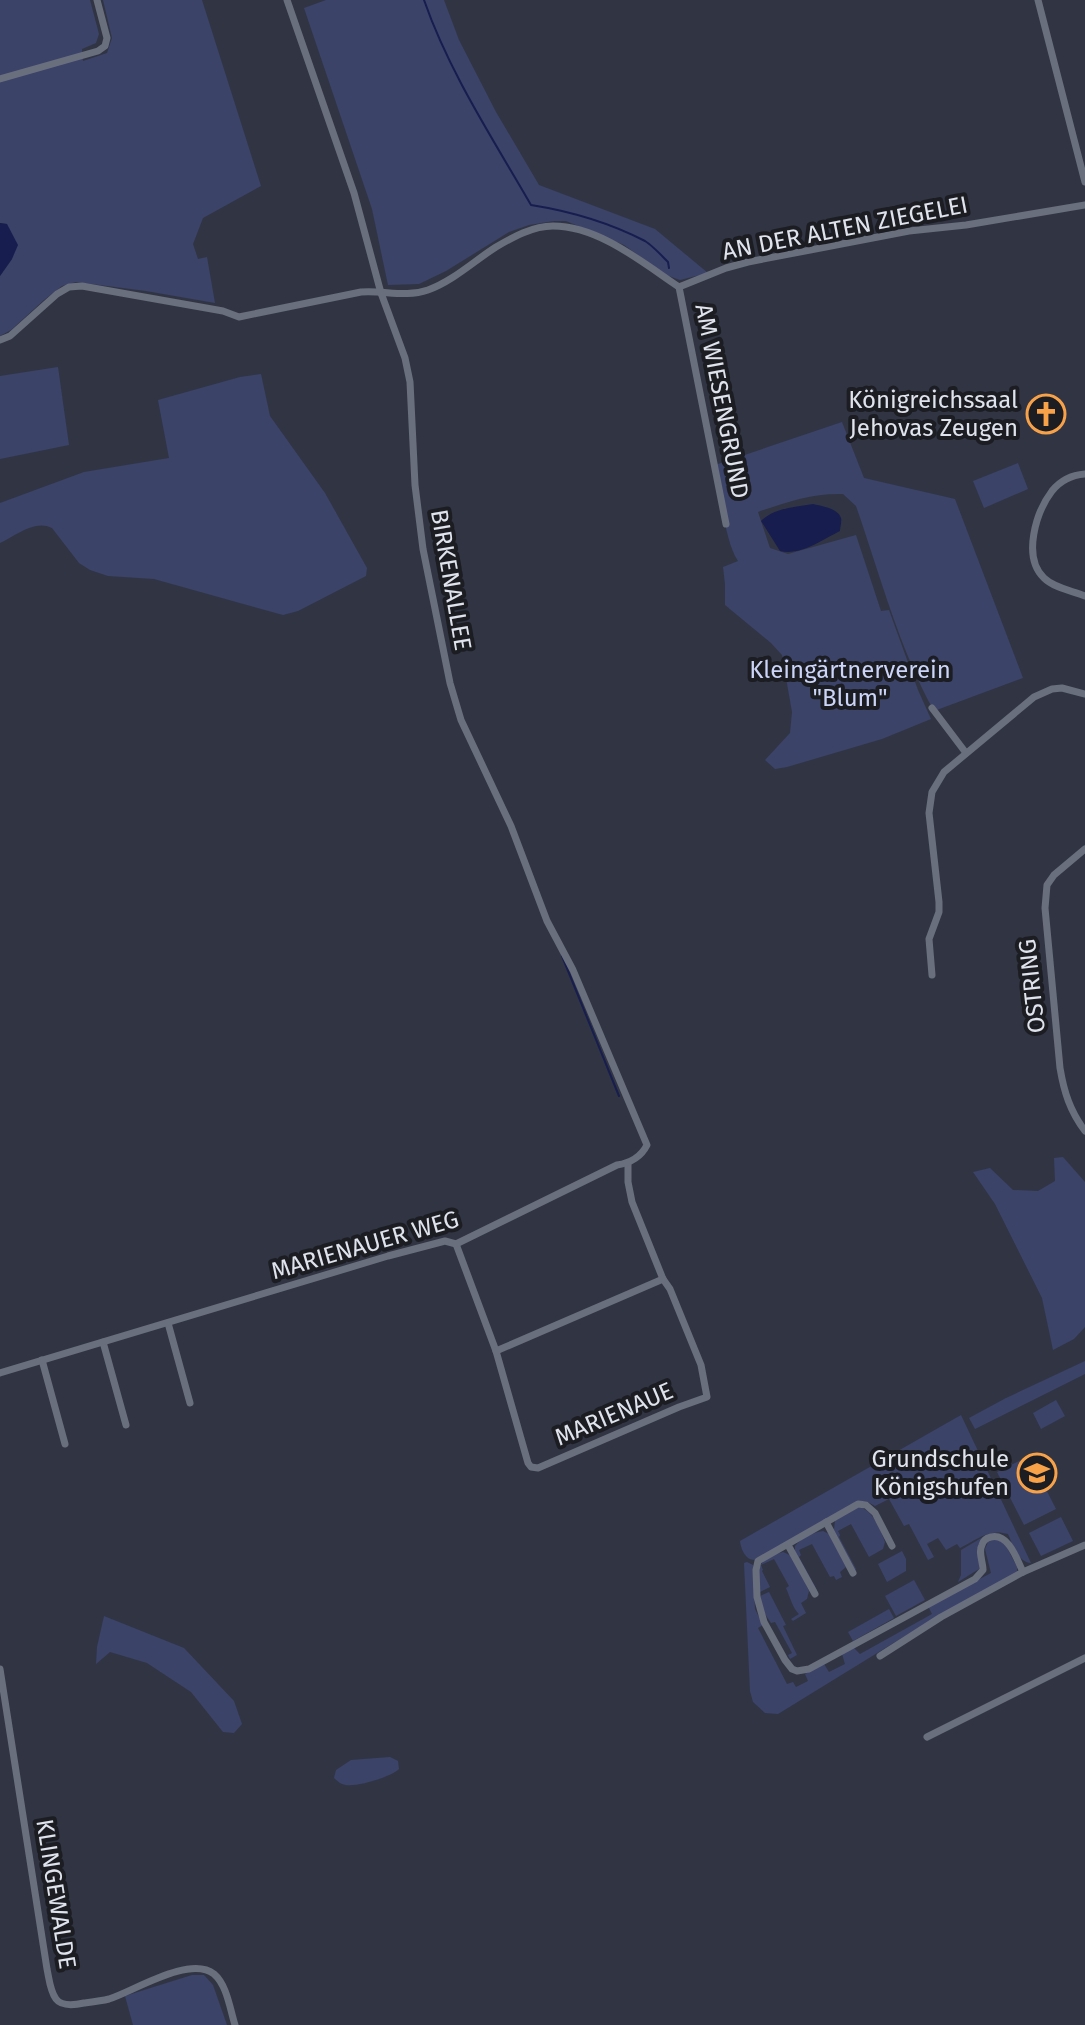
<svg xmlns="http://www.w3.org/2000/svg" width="1085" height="2025" font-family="'Fira Sans',sans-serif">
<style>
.green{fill:#3b4369}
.water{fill:#171d4e}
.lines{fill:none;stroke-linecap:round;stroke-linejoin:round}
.stream{stroke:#171d4e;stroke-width:2}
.street{stroke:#6a6f7e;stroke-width:7}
.labels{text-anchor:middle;stroke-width:8;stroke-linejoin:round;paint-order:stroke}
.street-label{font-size:24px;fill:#e1e3ec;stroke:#1b1d23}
.poi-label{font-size:24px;fill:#e1e3ec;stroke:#1b1d23;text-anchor:end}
.park-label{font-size:24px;fill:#ccd5f7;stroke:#1b1d23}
</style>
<rect width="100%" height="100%" fill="#313543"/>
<g class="green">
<polygon points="0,0 90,0 99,34 96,43 82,49 83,61 107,53 112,38 103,0 202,0 261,186 203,218 193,244 198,259 207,257 215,303 146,291 76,282 62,286 44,300 11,330 0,336 0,276 12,259 7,224 0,223"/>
<polygon points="326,0 444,0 459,40 496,112 539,185 655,229 708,273 680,280 666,275 624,245 566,221 554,221 529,225 509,232 446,271 419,284 388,285 372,209 304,8"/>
<polygon points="58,367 69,445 0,459 0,376"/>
<path d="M261 374 270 416 325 493 367 568 366 576 298 611 283 615 154 579 108 576 90 570 79 563 52 528C35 519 15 536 0 543V503L84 472 169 458 158 400 240 377Z"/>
<path d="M842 422 864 478 955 499 1023 678 934 711C899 648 880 575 856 506L843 494C813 493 786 502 758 512L770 548 788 554 856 535 881 611 889 610 918 690 931 719 882 739 787 767 775 769 765 760 790 733 792 712 782 655 771 643 725 605V584L723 567 738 561C724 540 721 492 715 465Z"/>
<polygon points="1018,463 1028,489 984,508 973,481"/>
<polygon points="1063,1157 1085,1182 1085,1327 1074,1339 1053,1350 1042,1298 995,1204 973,1172 990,1168 1013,1190 1038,1191 1055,1181 1054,1158"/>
<polygon points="1085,1361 1085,1374 975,1429 969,1418 1006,1398"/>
<polygon points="1056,1400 1065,1416 1041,1429 1033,1413"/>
<path d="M961 1415 1031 1563C1018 1562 1013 1545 1008 1534 989 1528 976 1540 960 1548L957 1544 946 1550 938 1538 927 1544 934 1557 928 1560 909 1524 904 1526 889 1499 875 1506 866 1501 854 1503 755 1560C745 1560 741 1549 740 1541Z"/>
<polygon points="1029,1456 1056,1509 1024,1525 997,1472"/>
<path d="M859 1507C873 1510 880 1529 885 1542L883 1549 869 1557 851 1524 838 1531 840 1535 839 1537 856 1569 855 1570 834 1530 835 1521Z"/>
<polygon points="1061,1517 1073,1541 1041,1556 1029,1533"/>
<path d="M823 1531 829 1534 846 1567 840 1572 842 1577 836 1580 834 1576 830 1577 812 1544 799 1550 801 1555 799 1557 817 1590 816 1591 795 1553V1546C800 1539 814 1532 823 1531Z"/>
<polygon points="983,1537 979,1569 958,1582 961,1575 961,1550"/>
<polygon points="995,1539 1004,1542 1017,1567 1017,1573 913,1631 778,1714 765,1713 753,1702 750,1691 744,1563 747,1562 753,1565 755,1609 763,1625 758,1628 787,1684 793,1682 796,1687 808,1681 805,1674 824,1664 829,1672 845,1664 842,1654 854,1648 860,1654 932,1614 928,1606 991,1573 985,1549 988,1542"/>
<polygon points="902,1551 906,1559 906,1571 887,1582 878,1564"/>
<path d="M783 1552 792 1556 809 1591 807 1599 801 1603 806 1613 793 1621 791 1619 799 1614C793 1609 790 1597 786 1588L789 1586 774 1559 761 1565 763 1570 762 1571 770 1587 760 1592C757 1567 757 1559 783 1552Z"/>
<polygon points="914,1580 925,1600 896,1616 885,1596"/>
<polygon points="769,1592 786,1625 783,1626 797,1655 790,1659 788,1655 792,1653 775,1622 771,1623 761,1608 760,1596"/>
<polygon points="889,1609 894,1618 853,1641 848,1632"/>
<polygon points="104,1616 184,1648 234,1701 242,1724 234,1733 223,1732 191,1692 147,1663 110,1652 96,1664 97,1647"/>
<path d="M390 1757 398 1761 399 1769C391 1777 357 1787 346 1785 340 1784 339 1782 334 1778L336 1770 351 1760Z"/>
<polygon points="192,1975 204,1975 213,1985 227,2025 133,2025 125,1996"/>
</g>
<g class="water">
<polygon points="0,223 7,224 18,245 12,259 0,276"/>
<path d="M813 504C821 506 838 508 841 518 842 520 840 529 840 531 822 540 800 556 780 551L761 521C774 508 795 507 813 504Z"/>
</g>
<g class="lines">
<g class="stream">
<path d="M424 0C449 72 493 139 531 205 569 211 610 223 645 241 653 246 661 255 668 262L669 268"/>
<polyline points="562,956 619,1096"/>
</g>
<g class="street">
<polyline points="1038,0 1085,182"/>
<polyline points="0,79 98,51 105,46 107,38 97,0"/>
<polyline points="679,287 726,524"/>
<path d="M0 340 10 336 57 294 69 287 82 286 223 311 239 317 361 292C384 290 405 298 428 290 453 281 474 261 496 247 513 237 533 226 553 226 599 226 643 263 679 287L726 268 748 262 909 231 966 225 1085 205"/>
<path d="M1085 474C1072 475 1060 481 1052 491 1036 512 1022 557 1044 578 1054 588 1073 591 1085 596"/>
<polyline points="932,708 966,753"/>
<path d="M1085 849 1054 875 1047 885 1045 908 1060 1068C1064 1092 1070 1111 1085 1131"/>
<polyline points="932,975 929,939 939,912 939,902 929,813 932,792 944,772 1034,697 1052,689 1062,688 1085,694"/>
<polyline points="456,1244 496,1351 528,1463 531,1467 538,1468 679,1407 707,1397 701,1365 670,1289 663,1279 632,1202 628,1182 628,1164"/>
<polyline points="168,1323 190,1403"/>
<polyline points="103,1342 126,1425"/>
<polyline points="496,1351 663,1279"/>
<polyline points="42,1360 65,1444"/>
<path d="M0 1373 388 1256 445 1241 456 1244 617 1165C630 1163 641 1157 647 1145L573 970 547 921 511 826 461 720 450 683 423 549 415 485 410 382 405 358 381 293 354 193 287 0"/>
<polyline points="826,1522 853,1573"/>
<polyline points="788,1545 815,1594"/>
<path d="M892 1546 875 1513 866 1505 858 1504 758 1561 756 1570 757 1597 764 1622 785 1660 792 1669 797 1671 809 1669 975 1579 983 1570C983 1562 978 1552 982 1545 983 1540 987 1538 991 1537 1009 1533 1017 1560 1023 1572"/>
<polyline points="880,1656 941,1617 1023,1572 1085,1545"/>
<path d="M0 1669 47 1969C49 1978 50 1991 56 1999 62 2007 75 2005 84 2003 92 2002 101 2001 109 1999 134 1991 190 1955 214 1974 227 1985 230 2009 235 2025"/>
<polyline points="927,1737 1085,1658"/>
</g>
</g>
<defs>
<symbol id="church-ring" viewBox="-11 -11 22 22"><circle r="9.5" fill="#1b1d23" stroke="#f7a149" stroke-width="1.5"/><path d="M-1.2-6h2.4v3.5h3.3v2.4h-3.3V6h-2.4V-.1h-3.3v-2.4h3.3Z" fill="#f7a149"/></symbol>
<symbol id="school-ring" viewBox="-11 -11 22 22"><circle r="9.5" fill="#1b1d23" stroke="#f7a149" stroke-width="1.5"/><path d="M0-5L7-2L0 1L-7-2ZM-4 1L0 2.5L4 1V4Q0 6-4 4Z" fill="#f7a149"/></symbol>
</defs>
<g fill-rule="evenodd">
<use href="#church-ring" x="1024" y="392" width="44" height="44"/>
<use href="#school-ring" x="1015" y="1451" width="44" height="44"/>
</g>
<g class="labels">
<g class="street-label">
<text transform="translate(845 228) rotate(-11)" y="8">AN DER ALTEN ZIEGELEI</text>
<text transform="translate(722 401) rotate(79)" y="8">AM WIESENGRUND</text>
<text transform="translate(451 580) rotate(80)" y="8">BIRKENALLEE</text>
<text transform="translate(1032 986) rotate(-96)" y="8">OSTRING</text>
<text transform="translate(365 1245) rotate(-16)" y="8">MARIENAUER WEG</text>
<text transform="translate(614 1414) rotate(-23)" y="8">MARIENAUE</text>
<text transform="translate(56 1894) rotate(81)" y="8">KLINGEWALDE</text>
</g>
<g class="poi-label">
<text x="1018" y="408">Königreichssaal<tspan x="1018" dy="28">Jehovas Zeugen</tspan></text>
<text x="1009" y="1467">Grundschule<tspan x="1009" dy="28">Königshufen</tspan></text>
</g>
<g class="park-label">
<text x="850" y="678">Kleingärtnerverein<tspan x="850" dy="28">"Blum"</tspan></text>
</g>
</g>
</svg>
